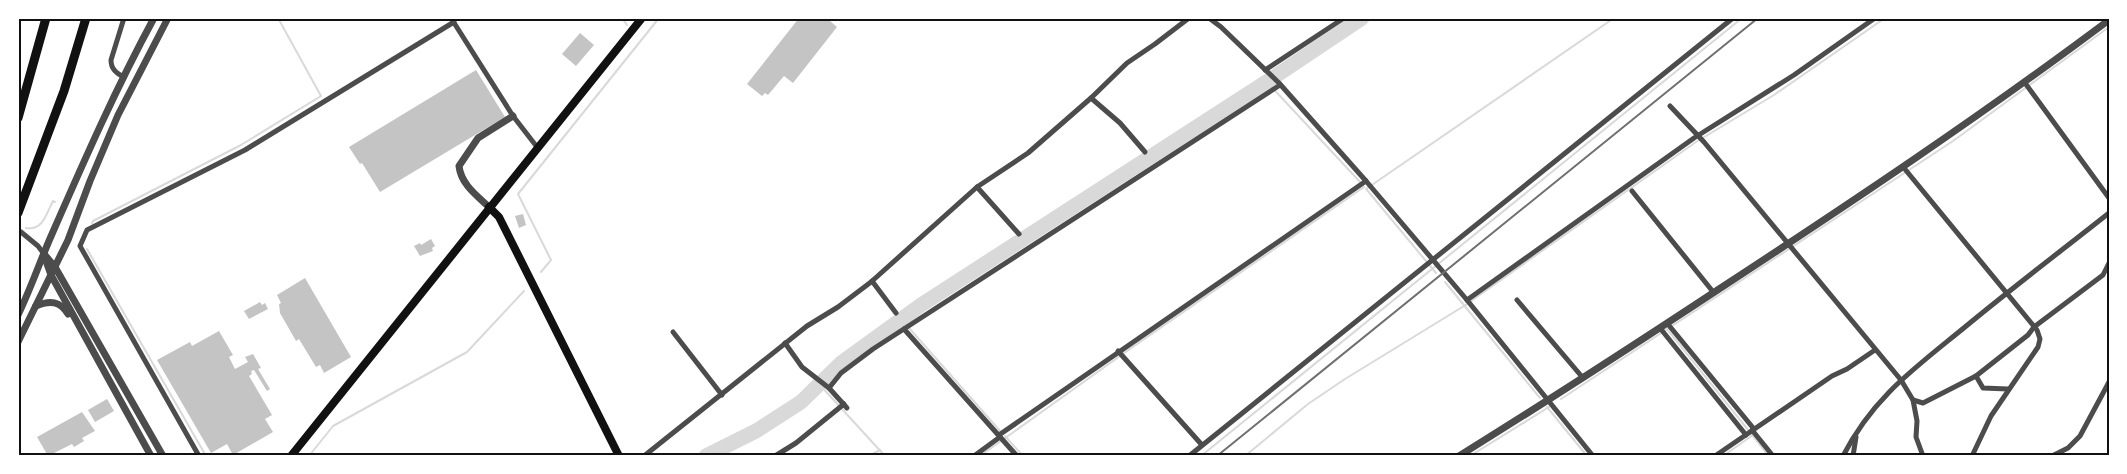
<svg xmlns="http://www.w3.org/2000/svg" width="2127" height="474" font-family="'Source Sans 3',sans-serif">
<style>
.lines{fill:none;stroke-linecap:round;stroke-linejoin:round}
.stream{stroke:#d9d9d9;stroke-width:2}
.river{stroke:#d9d9d9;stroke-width:15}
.building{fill:#c4c4c4}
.minor{stroke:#4c4c4c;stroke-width:5}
.tertiary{stroke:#4c4c4c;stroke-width:7}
.secondary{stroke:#111;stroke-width:8}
.motorway{stroke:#111;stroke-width:9}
.rail{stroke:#707070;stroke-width:2}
.neatline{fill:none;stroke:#111;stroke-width:2}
</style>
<rect width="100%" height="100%" fill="#fff"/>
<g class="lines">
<g class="stream">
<polyline points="622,18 627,25"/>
<polyline points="1267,82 1361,183"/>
<polyline points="1366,189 1614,18"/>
<polyline points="1367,190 1436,273"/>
<polyline points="92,223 93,221 241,145 321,96 278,18"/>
<path d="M26 228C43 231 46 214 53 201L55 202"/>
<polyline points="87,249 206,456"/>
<polyline points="541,272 551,260 518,194 659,18"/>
<polyline points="1445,282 1540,398"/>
<polyline points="902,320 1001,432"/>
<polyline points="1667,329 1769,456"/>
<polyline points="819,384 885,456"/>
<polyline points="1561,399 1953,141 2109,27"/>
<polyline points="1547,407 1587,456"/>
<polyline points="1005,436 1023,456"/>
<polyline points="309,456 333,426 467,352 524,291"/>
<polyline points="869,456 880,450"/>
<polyline points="980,456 1127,351 1364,187"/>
<polyline points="1201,456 1742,18"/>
<polyline points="1245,456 1308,404 1345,379 1464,306 1696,142 1774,95 1885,18"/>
<polyline points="1470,456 1549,407"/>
<polyline points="1723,456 1753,435"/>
</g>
<polyline class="river" points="706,456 756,431 801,402 841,363 921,305 1274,77 1362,18"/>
</g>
<g class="building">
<polygon points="799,18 833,18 830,21 837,27 793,83 784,76 768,95 765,93 762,96 747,84"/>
<polygon points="580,33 594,45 576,66 562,54"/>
<polygon points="476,70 505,117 380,192 362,163 360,164 349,147"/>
<polygon points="523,214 526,225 519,228 515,216"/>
<polygon points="431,239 435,246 432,248 433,251 420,256 414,246 420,243 421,245"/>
<polygon points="305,278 351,357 324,373 320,365 316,367 299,339 296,341 280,313 279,304 281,303 277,295"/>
<polygon points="260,302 262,305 265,303 268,309 249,319 244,311"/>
<polygon points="219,331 233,355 229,357 235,369 248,362 245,357 253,354 261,368 258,369 270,389 267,391 254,370 251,371 252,374 249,376 272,415 265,419 273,432 233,455 227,444 211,453 157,360 190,342 192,346"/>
<polygon points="107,399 114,411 95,422 88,410"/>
<polygon points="82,412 95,431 82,438 84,441 74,447 72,444 48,456 37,437"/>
</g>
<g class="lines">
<g class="minor">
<polyline points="451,18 513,116 537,147"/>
<polyline points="1209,18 1221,27 1279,83 1366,181 1467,300 1593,456"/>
<polyline points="1265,70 1344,18"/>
<path d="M124 77C116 73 111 69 111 60L124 18"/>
<polyline points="2025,83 2109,198"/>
<polyline points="1091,98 1120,123 1145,152"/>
<polyline points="1670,106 1704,142 1901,380 1913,400 1923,403 1976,376 2028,335 2034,327 2103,275 2109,263"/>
<polyline points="1904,168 2037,330 2040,339 2038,347 1991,416 1972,456"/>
<polyline points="977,187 1019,234"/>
<polyline points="1632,191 1714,293"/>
<polyline points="21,232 38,246 44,254"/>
<polyline points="872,281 896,313"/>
<polyline points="1467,300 1694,138 1794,75 1875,18"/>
<polyline points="1517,300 1583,378"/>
<polyline points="1667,323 1754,429"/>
<polyline points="1660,328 1746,435"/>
<polyline points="904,329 1017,456"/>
<polyline points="673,332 722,395"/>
<polyline points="785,343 802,367 829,388 847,408"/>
<polyline points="1118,351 1202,445"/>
<polyline points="1976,376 1983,388 2008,389"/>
<polyline points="829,388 841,373 873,349 1280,85"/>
<polyline points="1913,400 1917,421 1916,437 1923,456"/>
<polyline points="1752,430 1773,456"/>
<polyline points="999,435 1366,181"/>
<polyline points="199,456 80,246 87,230 245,150 454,22"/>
<polyline points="644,456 807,326 838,307 871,282 977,187 1028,153 1091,98 1127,63 1155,44 1189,18"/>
<polyline points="775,456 796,443 844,404"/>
<polyline points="974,456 1000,437"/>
<polyline points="1189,456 1733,18"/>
<polyline points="1715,456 1832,376 1847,369 1875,350"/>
<path d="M1843 456C1873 397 1915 368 1965 327 2012 288 2061 251 2109 213"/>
<polyline points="1853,456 1856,437"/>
<polyline points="2052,456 2068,448 2080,436 2109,382"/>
</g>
<g class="tertiary">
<path d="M489 207C476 195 461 184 459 166L478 138 513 116"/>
<polyline points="44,254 55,267 163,456"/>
<polyline points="45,258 51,275 151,456"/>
<path d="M36 306C50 300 60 301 68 314"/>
<path d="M18 315C31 288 40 261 52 234 84 161 116 88 154 18"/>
<polyline points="18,342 68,240 90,181 118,115 168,18"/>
<path d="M1459 456C1546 402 1631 347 1716 291 1849 204 1981 116 2109 20"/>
</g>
<g class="secondary">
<polyline points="489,207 499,217 619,456"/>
<polyline points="291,456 642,18"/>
</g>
<g class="motorway">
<polyline points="18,118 46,18"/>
<polyline points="18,213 64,91 86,18"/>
</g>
<polyline class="rail" points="1217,456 1758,18"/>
</g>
<rect width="2127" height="474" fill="none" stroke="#ffffff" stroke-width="39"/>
<rect x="20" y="20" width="2088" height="434" class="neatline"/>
</svg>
